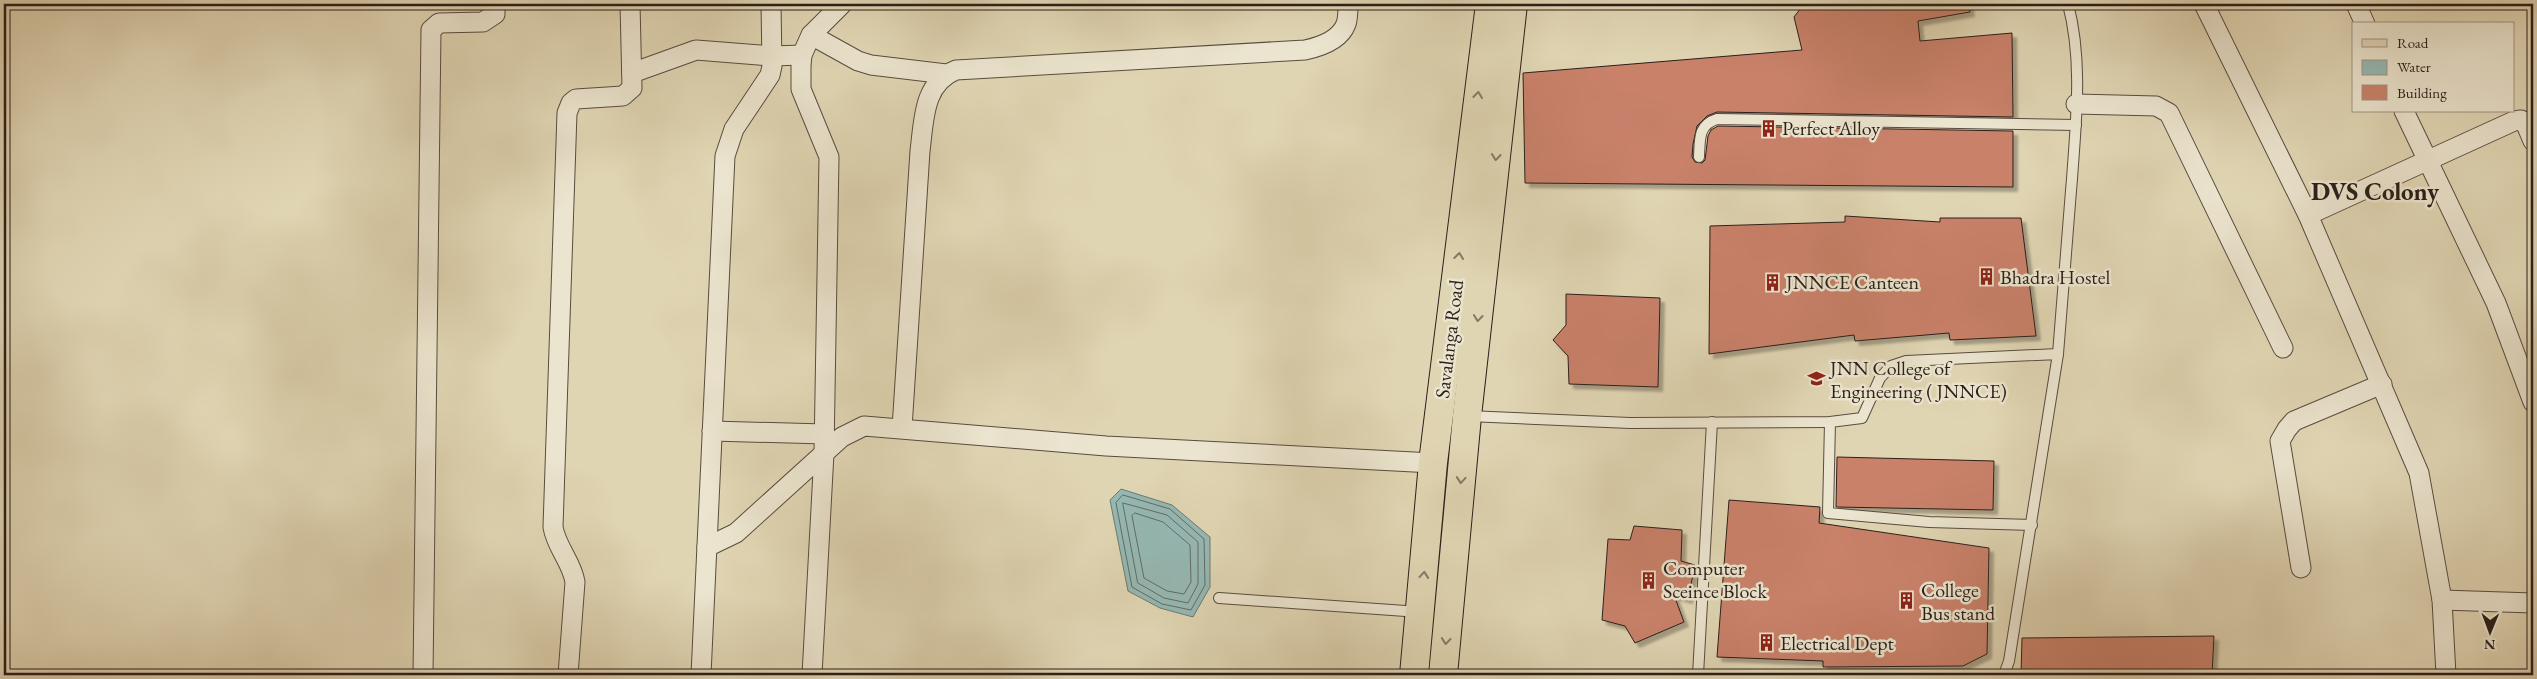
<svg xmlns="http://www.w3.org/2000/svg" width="2537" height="679" font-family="'EB Garamond',serif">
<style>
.water{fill:#95b8b3;stroke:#6a7b76}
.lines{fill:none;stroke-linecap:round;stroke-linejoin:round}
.shore{stroke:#606c66;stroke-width:1}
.building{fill:#c9816b;stroke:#2a1f1a;filter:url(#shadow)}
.service-casing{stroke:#584c40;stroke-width:12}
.minor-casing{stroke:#584c40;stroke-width:21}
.primary-casing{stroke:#2a1f1a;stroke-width:30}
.service{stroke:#ebe4ce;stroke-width:10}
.minor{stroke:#ebe4ce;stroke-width:19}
.primary{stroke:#e0d5b3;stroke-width:28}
.oneway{stroke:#857a66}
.labels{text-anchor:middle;stroke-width:5;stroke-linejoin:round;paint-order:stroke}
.poi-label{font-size:20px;fill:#2a1f1a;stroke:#ebe4ce;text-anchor:start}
.street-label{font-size:20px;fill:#2a1f1a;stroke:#ebe4ce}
.district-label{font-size:25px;font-weight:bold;fill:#2a1f1a;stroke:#ebe4ce}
</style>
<defs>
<filter id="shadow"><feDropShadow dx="4.5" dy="4.5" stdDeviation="1" flood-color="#0004"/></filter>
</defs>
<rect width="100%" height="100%" fill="#e0d5b3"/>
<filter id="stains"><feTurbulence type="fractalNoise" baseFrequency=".004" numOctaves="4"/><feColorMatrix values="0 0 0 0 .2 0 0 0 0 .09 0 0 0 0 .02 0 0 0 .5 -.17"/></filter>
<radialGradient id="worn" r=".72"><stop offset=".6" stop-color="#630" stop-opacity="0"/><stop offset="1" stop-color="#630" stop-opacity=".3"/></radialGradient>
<polygon class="water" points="1121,489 1172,505 1210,537 1210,587 1193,617 1160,608 1128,591 1110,500"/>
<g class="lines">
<g class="shore">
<polygon points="1123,495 1170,509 1204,539 1205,585 1191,610 1162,604 1132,587 1116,503"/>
<polygon points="1123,503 1167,515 1198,542 1198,584 1188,603 1164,598 1138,583"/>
<polygon points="1135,513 1163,522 1190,545 1191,582 1184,594 1167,591 1144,578 1132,516"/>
</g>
</g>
<g class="building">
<polygon points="1804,4 1969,4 1970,12 1918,21 1920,41 2012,33 2013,117 1717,112 1707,116 1697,126 1693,144 1692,157 1695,162 1702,163 1705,160 1708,136 1711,130 1718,126 2013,131 2013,187 1525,183 1523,73 1802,50 1794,17"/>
<polygon points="1845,216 1940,222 1940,218 2021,218 2036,336 1950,340 1949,333 1855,341 1854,335 1709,354 1710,226 1845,222"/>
<polygon points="1566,294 1660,298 1658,387 1569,384 1568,356 1553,340 1566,325"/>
<polygon points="1837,457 1994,461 1993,510 1836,507"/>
<polygon points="1729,500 1820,507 1819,523 1989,548 1987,654 1963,666 1823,667 1823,661 1717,657"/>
<polygon points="1634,526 1682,530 1681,561 1695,565 1688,599 1674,595 1684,622 1635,643 1625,626 1602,620 1608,539 1630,540"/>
<polygon points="2214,636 2212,675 2021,675 2022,638"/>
</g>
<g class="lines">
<defs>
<g id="service">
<path d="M1699 157C1700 139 1698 125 1717 119L2076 125"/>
<path d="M2058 354C2063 295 2067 237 2072 179 2076 120 2083 61 2068 4"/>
<polyline points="1468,416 1630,423 1830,422 1862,418 1880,378 1891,366 1906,361 2058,354 2009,661 2004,675"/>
<polyline points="1830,422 1828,513 1929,522 2032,525"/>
<polyline points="1219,598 1420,612"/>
<polyline points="1698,675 1712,422"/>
</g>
<g id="minor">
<polyline points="2204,4 2308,215 2419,473 2442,600 2446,675"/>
<polyline points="2356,4 2365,24"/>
<polyline points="811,35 858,61 871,65 946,74"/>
<polyline points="632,73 696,50 772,56 802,55"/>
<polyline points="2076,104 2156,106 2169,113 2283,348"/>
<polyline points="2404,111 2496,303 2533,402"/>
<polyline points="2308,215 2514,121 2521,120 2525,122 2533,141"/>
<path d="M902 428 920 151C924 120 923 83 956 70L1305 50C1319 47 1340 40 1346 24 1348 19 1348 10 1348 4"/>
<polyline points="712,431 825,434"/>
<polyline points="707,547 736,533 842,437 864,426 1106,446 1433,463"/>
<polyline points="2301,568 2280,441 2287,429 2294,421 2382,384"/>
<polyline points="2442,600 2533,603"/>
<polyline points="423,675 431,30 439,23 483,22 495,14 495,4"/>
<path d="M568 675 575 582C572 562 556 547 553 527L567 113 571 103 576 99 623 96 632 88 630 4"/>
<polyline points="701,675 725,156 734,129 770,75 772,66 771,4"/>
<polyline points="812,675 824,453 829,157 801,89 801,66 802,55 811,35 842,4"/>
</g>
<g id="primary">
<polyline points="1414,675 1433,463 1490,4"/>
<polyline points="1443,675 1467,416 1513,4"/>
</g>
</defs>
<use href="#service" class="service-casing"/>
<use href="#minor" class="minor-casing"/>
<use href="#primary" class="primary-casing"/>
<use href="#service" class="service"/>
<use href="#minor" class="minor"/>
<use href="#primary" class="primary"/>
</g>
<defs><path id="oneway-chevron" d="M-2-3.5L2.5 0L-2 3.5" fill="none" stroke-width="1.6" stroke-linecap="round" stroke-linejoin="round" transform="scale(1.25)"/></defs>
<g class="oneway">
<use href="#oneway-chevron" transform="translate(1478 95) rotate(-83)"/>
<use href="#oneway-chevron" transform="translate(1496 157) rotate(96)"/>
<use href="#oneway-chevron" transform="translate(1459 256) rotate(-83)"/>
<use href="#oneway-chevron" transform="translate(1478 318) rotate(96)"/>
<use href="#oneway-chevron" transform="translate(1461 480) rotate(95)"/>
<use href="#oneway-chevron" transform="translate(1424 575) rotate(-85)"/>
<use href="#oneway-chevron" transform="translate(1446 641) rotate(95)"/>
</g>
<defs>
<symbol id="building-bare" viewBox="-9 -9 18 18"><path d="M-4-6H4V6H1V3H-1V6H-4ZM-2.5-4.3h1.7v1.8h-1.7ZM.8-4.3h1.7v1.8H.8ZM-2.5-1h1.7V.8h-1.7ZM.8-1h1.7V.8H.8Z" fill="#8f2418" stroke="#ebe4ce" stroke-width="2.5" paint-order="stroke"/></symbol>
<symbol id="university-bare" viewBox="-9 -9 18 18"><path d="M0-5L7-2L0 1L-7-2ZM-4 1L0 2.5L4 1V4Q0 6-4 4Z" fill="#8f2418" stroke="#ebe4ce" stroke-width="2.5" paint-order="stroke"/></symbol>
</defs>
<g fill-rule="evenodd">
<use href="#building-bare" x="1756" y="116" width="25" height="25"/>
<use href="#building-bare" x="1974" y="264" width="25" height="25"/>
<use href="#building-bare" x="1760" y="270" width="25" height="25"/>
<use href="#university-bare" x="1804" y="366" width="25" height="25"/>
<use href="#building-bare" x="1636" y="568" width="25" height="25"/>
<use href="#building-bare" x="1894" y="588" width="25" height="25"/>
<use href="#building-bare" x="1754" y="630" width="25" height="25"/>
</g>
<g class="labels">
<g class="poi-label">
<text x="1782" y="135">Perfect Alloy</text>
<text x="2000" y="284">Bhadra Hostel</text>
<text x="1786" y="289">JNNCE Canteen</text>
<text x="1830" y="375">JNN College of<tspan x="1830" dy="23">Engineering ( JNNCE)</tspan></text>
<text x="1663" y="575">Computer<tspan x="1663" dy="23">Sceince Block</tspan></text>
<text x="1921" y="597">College<tspan x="1921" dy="23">Bus stand</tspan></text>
<text x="1780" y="650">Electrical Dept</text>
</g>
<g class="street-label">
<text transform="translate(1449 339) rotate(-83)" y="7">Savalanga Road</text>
</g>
<g class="district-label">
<text x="2375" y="200">DVS Colony</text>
</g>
</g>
<rect width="2537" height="679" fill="none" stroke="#e0d5b3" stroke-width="20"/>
<rect x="5" y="5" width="2527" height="669" fill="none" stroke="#2a1f1a" stroke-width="2.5"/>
<rect x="10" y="10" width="2517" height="659" fill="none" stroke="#2a1f1a"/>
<rect x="2352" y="22" width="162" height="90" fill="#ebe4ce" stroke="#9e9586"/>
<rect x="2362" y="39" width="25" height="8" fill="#e0d5b3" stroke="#9e9586"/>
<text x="2397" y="48" font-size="15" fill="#2a1f1a">Road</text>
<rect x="2362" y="60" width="25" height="15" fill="#95b8b3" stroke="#9e9586"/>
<text x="2397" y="72" font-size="15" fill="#2a1f1a">Water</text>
<rect x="2362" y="85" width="25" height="15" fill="#c9816b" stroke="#9e9586"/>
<text x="2397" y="98" font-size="15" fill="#2a1f1a">Building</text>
<g transform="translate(2490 632) rotate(181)" stroke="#ebe4ce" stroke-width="4" paint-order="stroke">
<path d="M0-4L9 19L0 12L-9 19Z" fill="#2a1f1a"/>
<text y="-8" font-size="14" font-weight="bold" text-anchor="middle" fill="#2a1f1a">N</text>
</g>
<rect width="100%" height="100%" filter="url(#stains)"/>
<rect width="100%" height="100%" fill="url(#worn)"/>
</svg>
